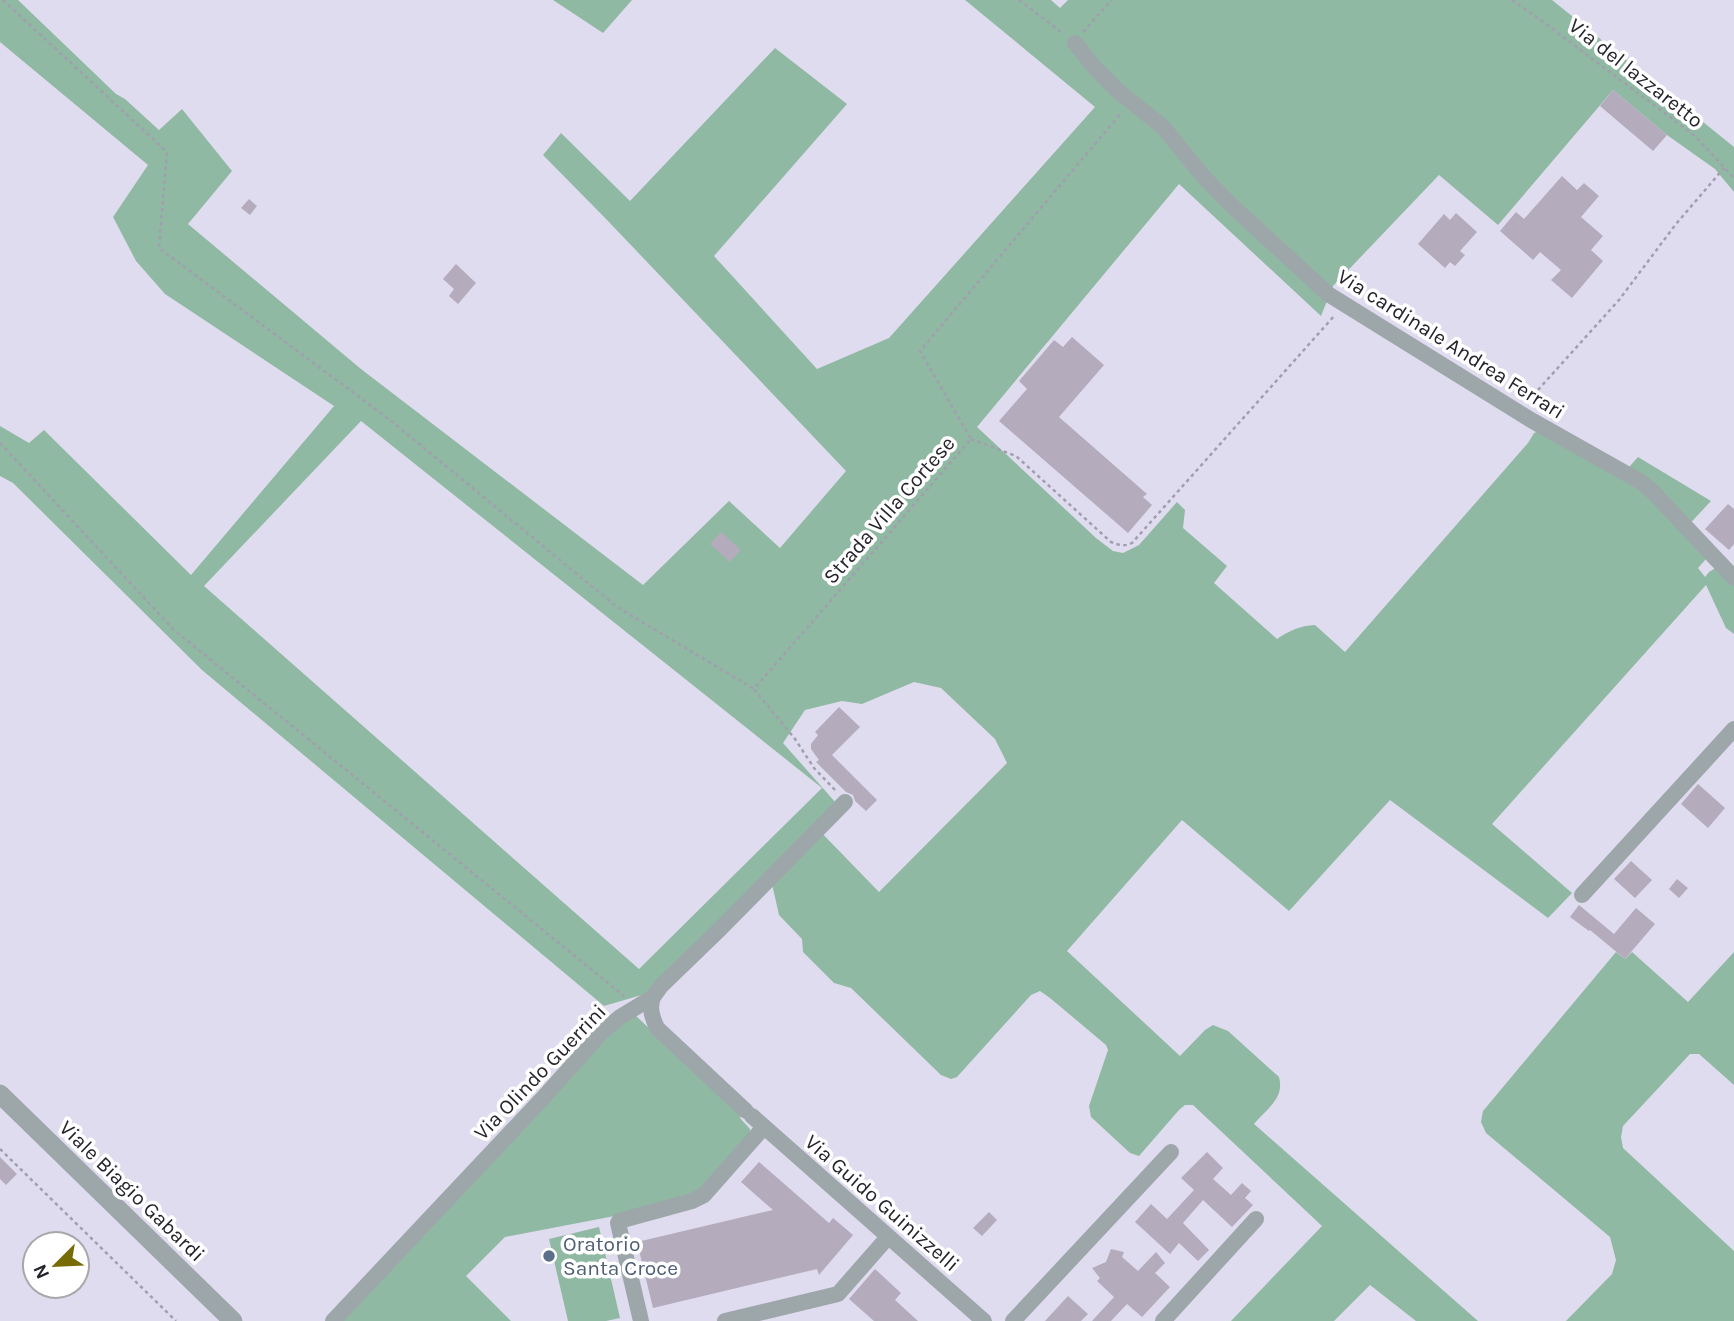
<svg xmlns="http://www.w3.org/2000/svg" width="1734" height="1321" font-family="Karla,sans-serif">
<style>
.green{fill:#90b9a3;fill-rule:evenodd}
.building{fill:#b4abbd}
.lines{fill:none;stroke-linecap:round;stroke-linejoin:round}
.path{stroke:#a19eae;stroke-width:2.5;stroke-dasharray:3.5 3.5;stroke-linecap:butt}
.minor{stroke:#9da7aa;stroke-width:16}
.tertiary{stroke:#9da7aa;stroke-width:19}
.service-dot{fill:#5c6f8a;stroke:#fff;stroke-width:2.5}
.labels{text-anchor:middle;stroke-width:7;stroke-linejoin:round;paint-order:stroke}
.street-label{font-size:21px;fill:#25232b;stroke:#fff}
.service-label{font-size:21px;fill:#4e5e75;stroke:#fff;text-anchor:start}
</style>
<rect width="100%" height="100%" fill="#e0dcf0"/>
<g class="green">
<path d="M0 0H18L116 94 125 99 159 130 182 109 232 171 188 224 361 369 643 585 729 501 780 548 846 471 608 221 543 155 561 133 630 201 775 48 847 104 714 256 817 369 889 338 1095 107 965 0H1051L1060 8 1068 0H1552L1734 147V192L1715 169 1667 135 1613 90 1498 225 1439 175 1333 286 1321 316 1179 184 977 427 1096 538 1113 551 1123 553 1139 545 1177 502 1185 510 1183 528 1227 566 1214 583 1277 639C1290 630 1300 626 1315 625L1345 652 1528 443 1534 433 1539 431 1621 476 1638 457 1711 501 1682 532 1706 559 1698 568 1705 577 1709 572 1717 567 1734 585V634L1726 628 1706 585 1492 824 1572 893 1548 918 1390 800 1289 911 1182 820 1067 951 1180 1056 1205 1030 1213 1025 1228 1031 1279 1077C1285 1099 1266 1109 1254 1124L1478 1321H1416L1370 1285 1334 1321H1231L1322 1226 1193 1105H1185L1179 1110 1139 1156 1130 1153 1091 1117 1089 1106 1108 1050 1106 1045 1050 998 1040 991 1031 995 957 1077 951 1079 941 1075 851 988 834 983 803 952 802 939 779 915 770 875 645 994 604 1006 202 670 13 483 0 476V426L29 443 44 430 191 575 334 406 165 294 136 261 113 217 148 165 0 42ZM361 421 822 788 639 969 204 586ZM914 682 941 688 995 739 1007 763 879 892 814 825 836 803 783 743 805 710 842 701 862 704Z"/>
<polygon points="553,0 632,0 603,33"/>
<polygon points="1616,952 1625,959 1632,952 1688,1002 1734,952 1734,1085 1699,1054 1690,1054 1623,1126 1621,1137 1623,1148 1734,1251 1734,1321 1566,1321 1612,1274 1616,1260 1610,1237 1486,1133 1481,1122 1483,1111"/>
<polygon points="634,1014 741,1115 740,1118 750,1129 749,1138 695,1197 682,1203 505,1237 466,1276 511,1321 338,1321 612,1027"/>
<polygon points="599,1227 620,1318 606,1321 568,1321 549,1239"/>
</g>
<g class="building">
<polygon points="1613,90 1667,135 1653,151 1600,106"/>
<polygon points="1562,176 1577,190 1584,183 1599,196 1581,217 1603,236 1591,250 1603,261 1572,298 1551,280 1561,270 1540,252 1533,260 1500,231 1516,212 1524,219"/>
<polygon points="249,199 257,206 250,215 241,208"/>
<polygon points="1456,213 1477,232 1460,251 1465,255 1455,266 1450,262 1445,268 1418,244 1444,214 1450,220"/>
<polygon points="456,264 476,283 458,304 449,296 454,289 443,279"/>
<polygon points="1072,337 1104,365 1059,417 1147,494 1143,497 1152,505 1128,533 999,421 1027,389 1019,381 1054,340 1063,347"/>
<polygon points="1728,504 1734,509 1734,544 1729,550 1705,529"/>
<polygon points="721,532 741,550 730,562 710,544"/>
<polygon points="839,707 860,727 832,755 877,800 866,811 855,801 853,795 846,792 816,762 819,760 811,749 811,744 818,735 815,732"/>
<polygon points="1698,784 1725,808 1708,828 1681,804"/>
<polygon points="1631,861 1652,880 1635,898 1614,879"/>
<polygon points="1677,879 1688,888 1679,898 1669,889"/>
<polygon points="1579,905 1614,934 1636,908 1655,924 1625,959 1590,930 1589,931 1570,917"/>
<polygon points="1207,1152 1223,1168 1213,1179 1231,1195 1242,1183 1251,1191 1245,1198 1253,1205 1232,1227 1203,1200 1183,1223 1209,1250 1198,1261 1179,1243 1170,1254 1135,1222 1151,1204 1167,1219 1194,1190 1181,1178"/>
<polygon points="0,1157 17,1174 6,1185 0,1179"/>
<polygon points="759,1162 829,1223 833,1218 853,1235 819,1275 817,1269 653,1308 637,1242 773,1210 741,1182"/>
<polygon points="989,1212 997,1220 982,1236 973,1228"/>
<polygon points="1111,1249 1124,1252 1122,1257 1138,1271 1156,1252 1165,1263 1155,1273 1170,1287 1142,1317 1127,1304 1111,1321 1092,1321 1114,1297 1097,1281 1100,1278 1092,1268 1106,1262"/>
<polygon points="875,1269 901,1293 895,1300 918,1321 874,1321 849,1299"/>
<polygon points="1068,1296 1088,1314 1081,1321 1045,1321"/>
</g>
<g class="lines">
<g class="path">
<polyline points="3,0 167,152 159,248 390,420 617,607 754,689"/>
<polyline points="1019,0 1064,34"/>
<polyline points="1512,0 1542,21 1695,136 1734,178"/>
<polyline points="1083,32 1112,0"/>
<polyline points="1531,402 1537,391 1619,300 1676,224 1724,168"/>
<path d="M971 439 1016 456 1111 542C1119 545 1124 547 1132 543L1335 315"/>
<polyline points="0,443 174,630 624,996"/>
<polyline points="835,790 814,768 795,739 754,689 971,439 920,351 1122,112"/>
<polyline points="0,1149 176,1321"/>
</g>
<g class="minor">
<polyline points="1075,43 1095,68 1118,91 1163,127 1202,175 1229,203 1328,294 1531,420 1641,482 1653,492 1734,578"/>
<polyline points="1582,895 1734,729"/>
<path d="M653 997C649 1008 652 1017 657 1028L746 1111"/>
<polyline points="752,1116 984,1321"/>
<polyline points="333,1321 543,1098 601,1033 620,1017 653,997 661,986 721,928 845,802"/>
<polyline points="641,1321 618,1223 619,1221 692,1201 704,1195 764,1127"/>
<polyline points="725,1321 838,1294 888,1237"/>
<polyline points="1013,1321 1171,1152"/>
<polyline points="1163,1321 1256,1219"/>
</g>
<polyline class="tertiary" points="0,1094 233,1321"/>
</g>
<circle class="service-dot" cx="549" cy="1256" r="7"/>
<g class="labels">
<g class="street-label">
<text transform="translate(1636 73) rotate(38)" y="7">Via del lazzaretto</text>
<text transform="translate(1451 344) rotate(32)" y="7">Via cardinale Andrea Ferrari</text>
<text transform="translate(889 510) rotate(-49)" y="7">Strada Villa Cortese</text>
<text transform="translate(540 1072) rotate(-46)" y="7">Via Olindo Guerrini</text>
<text transform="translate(132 1191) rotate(44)" y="7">Viale Biagio Gabardi</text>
<text transform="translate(882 1203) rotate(41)" y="7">Via Guido Guinizzelli</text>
</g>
<g class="service-label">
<text x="563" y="1251">Oratorio<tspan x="563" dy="24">Santa Croce</tspan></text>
</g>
</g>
<g transform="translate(56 1265) rotate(246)"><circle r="33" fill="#ffffff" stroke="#a8a7aa" stroke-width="2"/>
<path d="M0-5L12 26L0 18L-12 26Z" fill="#766b05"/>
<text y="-10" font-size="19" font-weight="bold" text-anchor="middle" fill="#25232b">N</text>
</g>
</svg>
